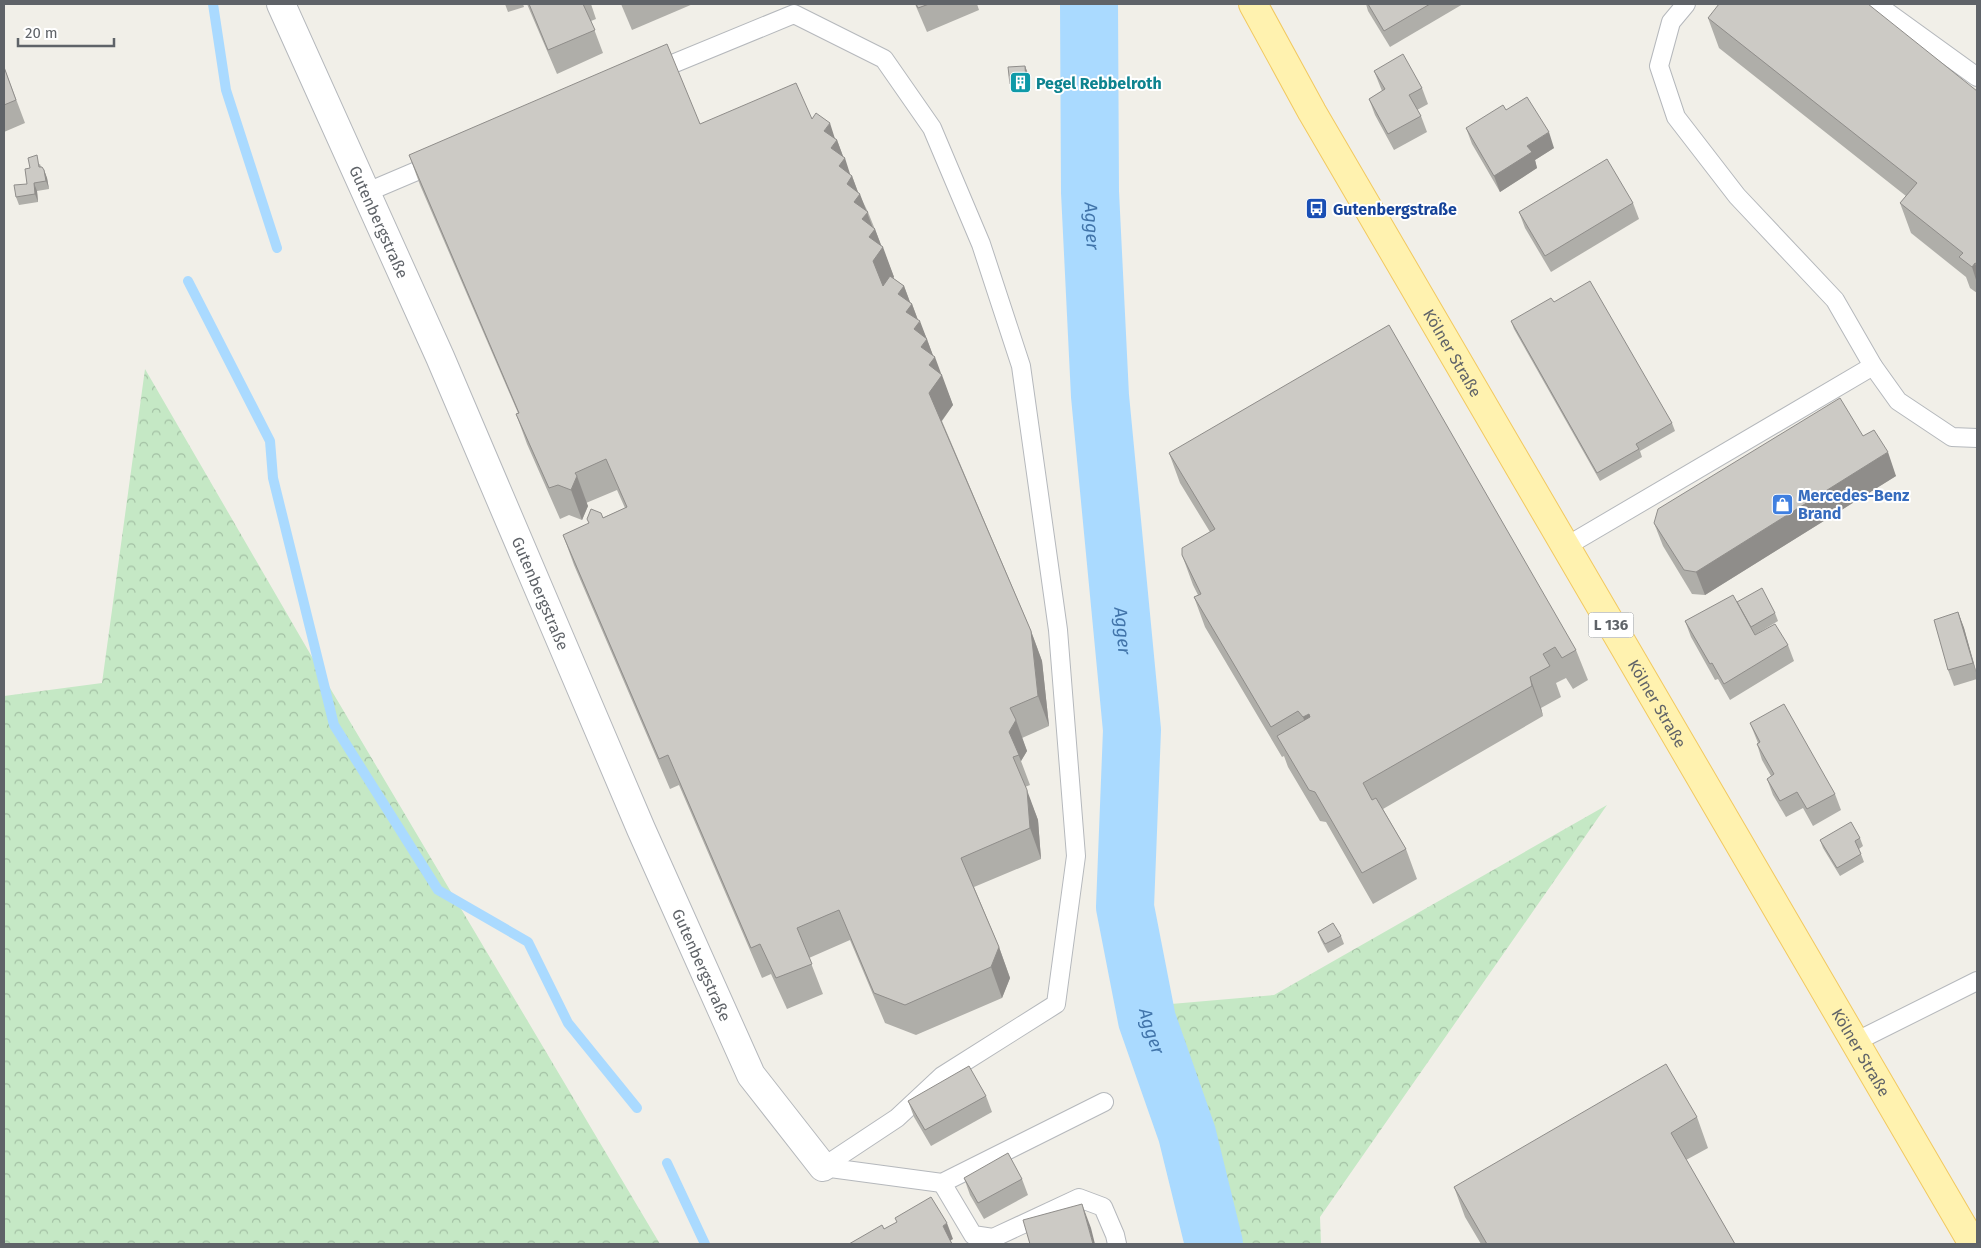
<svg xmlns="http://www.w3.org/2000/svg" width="1981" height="1248" font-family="'Fira Sans',sans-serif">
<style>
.forest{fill:url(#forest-crowns)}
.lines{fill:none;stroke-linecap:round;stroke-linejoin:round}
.stream{stroke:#aadaff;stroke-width:10}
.river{stroke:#aadaff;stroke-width:58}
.service-casing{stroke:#b5b8bc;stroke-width:20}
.minor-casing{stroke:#b5b8bc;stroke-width:30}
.primary-casing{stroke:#f2c960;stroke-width:30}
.service{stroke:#fff;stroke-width:18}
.minor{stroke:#fff;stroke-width:28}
.primary{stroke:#fff2af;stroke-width:28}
.wall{fill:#afaea9}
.shaded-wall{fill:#8f8d8a}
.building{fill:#cccac5;stroke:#8f8d8a}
.labels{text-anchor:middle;stroke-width:4;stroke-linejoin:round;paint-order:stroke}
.shield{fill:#fff;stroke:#8f9295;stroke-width:1}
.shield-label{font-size:15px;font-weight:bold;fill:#5f6368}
.culture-label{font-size:16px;font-weight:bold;fill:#0d838f;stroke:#fff;text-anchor:start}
.transit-label{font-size:16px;font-weight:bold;fill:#164399;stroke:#fff;text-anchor:start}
.street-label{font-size:16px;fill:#5f6368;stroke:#fff}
.shop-label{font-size:16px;font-weight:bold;fill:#366cbe;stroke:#fff;text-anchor:start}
.water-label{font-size:18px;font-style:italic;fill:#4174aa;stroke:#fff}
</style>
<defs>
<pattern id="forest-crowns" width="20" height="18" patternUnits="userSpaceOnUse" patternTransform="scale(1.25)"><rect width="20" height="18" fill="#c5e8c5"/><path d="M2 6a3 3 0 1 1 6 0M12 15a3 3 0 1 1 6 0" fill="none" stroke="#a3c0a4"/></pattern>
</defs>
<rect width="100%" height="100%" fill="#f1efe8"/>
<g class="forest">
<polygon points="145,369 330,688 660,1244 4,1244 4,696 102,683"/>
<polygon points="1607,805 1320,1217 1321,1244 1186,1244 1125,1008 1274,995"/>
</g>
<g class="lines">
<g class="stream">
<polyline points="213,4 226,90 277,248"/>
<polyline points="188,281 270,441 273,478 334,725 438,890 528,942 568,1023 637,1108"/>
<polyline points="667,1163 705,1244"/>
</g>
<path class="river" id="s1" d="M1089 4 1090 192 1100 396 1132 730 1125 907 1147 1020 1187 1134 1214 1244"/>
<defs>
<g id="service">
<polyline points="1686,4 1671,22 1659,66 1676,117 1737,196 1835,300 1873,366 1898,401 1952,437 1977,438"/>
<polyline points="1876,4 1977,77"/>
<polyline points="653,72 794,14 884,59 932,128 981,244 1021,366 1058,630 1076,856 1056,1004 942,1076 897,1118 823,1167"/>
<polyline points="365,193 438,162"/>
<polyline points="1565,547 1873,366"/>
<polyline points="1855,1042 1977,981"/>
<polyline points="823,1167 942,1183 1104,1102"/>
<polyline points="942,1183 973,1235 993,1238 1079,1198 1103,1207 1115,1235 1117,1244"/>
</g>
<g id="minor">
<path id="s2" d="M281 4 440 357 641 829 751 1075 823 1167"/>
</g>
<g id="primary">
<path id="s3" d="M1253 4 1312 112 1973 1244"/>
</g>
</defs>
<use href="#service" class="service-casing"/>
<use href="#minor" class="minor-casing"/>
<use href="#primary" class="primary-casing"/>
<use href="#service" class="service"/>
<use href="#minor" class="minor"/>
<use href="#primary" class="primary"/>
</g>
<g class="wall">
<polygon points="505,4 523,4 524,7 508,12"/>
<polygon points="527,4 591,4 596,19 591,21 603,53 557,74"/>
<polygon points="621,4 693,4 632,30"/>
<polygon points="915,4 977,4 979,10 927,32"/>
<polygon points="1366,4 1463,4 1390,47 1368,11"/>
<polygon points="1708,18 1977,91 1977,293 1970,288 1966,277 1911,233 1900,203 1906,196 1719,48"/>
<polygon points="1025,66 1028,74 1029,91 1013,92 1010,84"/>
<polygon points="4,67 25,123 4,132"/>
<polygon points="1374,71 1422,88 1428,104 1417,110 1421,116 1427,132 1394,150 1375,115 1369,99 1382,91"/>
<polygon points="1506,110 1554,148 1535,160 1537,168 1500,192 1472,144 1466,128"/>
<polygon points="812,119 837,140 850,175 852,176 858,192 868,212 894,277 893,278 904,286 910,302 912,304 918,320 927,339 933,356 953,405 942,421 1031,631 1042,661 1049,726 1022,738 1027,751 1021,761 1030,785 1025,787 1038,820 1041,859 974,887 999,947 1010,978 1002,998 916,1035 885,1023 850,940 809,958 823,994 787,1009 771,974 762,978 679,785 670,789 574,565 563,535 625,508 617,490 586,503 588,506 582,520 569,515 560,519 527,444 516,414 518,413 420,185 409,155 700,124"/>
<polygon points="40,164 41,167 44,170 47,178 49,189 37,191 38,202 19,205 16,197 27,184 30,168"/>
<polygon points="1633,203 1639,219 1551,272 1525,228 1519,212"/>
<polygon points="1554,302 1672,423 1675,431 1640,451 1642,457 1600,481 1514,329 1511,321"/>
<polygon points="1863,436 1896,476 1705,595 1692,594 1663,546 1654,523"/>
<polygon points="1169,453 1576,650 1588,680 1573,689 1566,678 1556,683 1561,697 1541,708 1543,716 1383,809 1406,849 1417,879 1373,904 1326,822 1320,821 1288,767 1284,756 1282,757 1205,627 1194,597 1198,595 1193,585 1182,555 1210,532 1180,483"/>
<polygon points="1737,602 1775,613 1778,621 1755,635 1788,645 1794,661 1730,700 1718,679 1715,680 1691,637 1685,621"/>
<polygon points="1958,612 1964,628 1977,674 1977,679 1954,686 1948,670"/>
<polygon points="1750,723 1835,794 1841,810 1813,826 1803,808 1786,817 1773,795 1767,779 1771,776 1762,760 1757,744 1758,743"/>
<polygon points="1860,838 1863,846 1859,849 1864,862 1840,876 1823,848 1820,840"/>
<polygon points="1318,932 1341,936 1344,944 1328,953 1321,940"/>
<polygon points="986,1096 992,1112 931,1146 914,1117 908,1101"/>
<polygon points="1697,1117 1708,1148 1686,1160 1735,1244 1481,1244 1465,1217 1454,1187"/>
<polygon points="964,1178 1022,1179 1028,1195 984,1219 970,1195"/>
</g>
<g class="shaded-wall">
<polygon points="1025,66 1028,74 1029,91 1026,82"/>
<polygon points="830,123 836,142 837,140 844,159 845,158 851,177 852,176 859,195 860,194 874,231 875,229 882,248 883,247 894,277 884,291 824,131"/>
<polygon points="1549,132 1554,148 1535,160 1537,168 1500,192 1494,176 1527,146"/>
<polygon points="44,170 47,178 49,189 46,181"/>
<polygon points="34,183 37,191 38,202 35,194"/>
<polygon points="1975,263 1977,268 1977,283 1972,267"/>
<polygon points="904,286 911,305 912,304 919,323 920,321 934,358 935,357 942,376 942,375 953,405 940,423 929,393 898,294"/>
<polygon points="1888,452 1896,476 1705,595 1696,572"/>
<polygon points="577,476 588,506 582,520 571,490"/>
<polygon points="1958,612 1964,628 1977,675 1973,663"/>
<polygon points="1031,631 1042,661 1049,726 1038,696"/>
<polygon points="1530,677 1541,708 1543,716 1532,686"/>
<polygon points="1309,714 1320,744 1314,748 1303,717"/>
<polygon points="1016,720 1027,751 1021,761 1009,732"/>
<polygon points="1027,790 1038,820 1041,859 1030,828"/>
<polygon points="999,947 1010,978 1002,998 991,967"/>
<polygon points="1082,1204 1091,1228 1095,1244 1093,1244"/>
<polygon points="947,1223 953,1239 948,1242 943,1226"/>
</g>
<g class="building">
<polygon points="529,4 583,4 595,30 548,50"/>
<polygon points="916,4 929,4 918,8"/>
<polygon points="1368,4 1430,4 1384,31"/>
<polygon points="1719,4 1868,4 1977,91 1977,264 1975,263 1972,267 1959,257 1963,253 1900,203 1917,183 1708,18"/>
<polygon points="667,44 700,124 796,83 812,119 816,113 830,123 824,131 837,140 831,148 845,158 839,166 852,176 847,184 860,194 854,202 868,212 862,219 875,229 869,237 883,247 873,261 883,286 890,276 904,286 898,294 912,304 906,312 920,321 914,329 927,339 921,347 935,357 929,365 942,375 929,393 1031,631 1038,696 1010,708 1016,720 1009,732 1019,755 1013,757 1027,790 1030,828 961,858 999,947 991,967 905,1005 874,993 839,910 797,928 812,964 776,978 760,944 751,948 668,755 659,759 563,535 589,523 587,519 591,509 601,513 603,518 627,507 606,459 575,473 577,476 571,490 558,485 549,488 516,414 519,413 409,155"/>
<polygon points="1403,54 1422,88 1409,95 1421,116 1388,134 1369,99 1385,89 1374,71"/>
<polygon points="1025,66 1026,82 1010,84 1008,67"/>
<polygon points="4,67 16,100 4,105"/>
<polygon points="1527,97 1549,132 1527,146 1532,152 1494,176 1466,128 1503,105 1506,110"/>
<polygon points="37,155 39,167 42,167 44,170 46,181 34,183 35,194 16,197 14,185 27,184 25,169 30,168 28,158"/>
<polygon points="1607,159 1633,203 1545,256 1519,212"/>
<polygon points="1590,281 1672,423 1636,444 1639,449 1597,473 1511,321 1551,298 1554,302"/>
<polygon points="1389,325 1576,650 1562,658 1555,647 1543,654 1550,666 1530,677 1532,686 1363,783 1372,800 1376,798 1406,849 1362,873 1315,792 1309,790 1277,736 1310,717 1309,714 1303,717 1298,711 1271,727 1194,597 1201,594 1182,555 1182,548 1215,529 1169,453"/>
<polygon points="1840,398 1863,436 1874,430 1888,452 1696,572 1684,570 1654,523 1658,509"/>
<polygon points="1762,588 1775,613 1751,627 1737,602"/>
<polygon points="1733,595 1755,635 1775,624 1788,645 1724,684 1712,663 1710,664 1685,621"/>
<polygon points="1958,612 1973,663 1948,670 1934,620"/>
<polygon points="1784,704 1835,794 1807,809 1797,792 1780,801 1767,779 1774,774 1757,744 1760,742 1750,723"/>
<polygon points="1851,822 1860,838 1855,841 1861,854 1837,868 1820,840"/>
<polygon points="1333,923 1341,936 1325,944 1318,932"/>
<polygon points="1666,1064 1697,1117 1671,1133 1735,1244 1487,1244 1454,1187"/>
<polygon points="969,1066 986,1096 925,1130 908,1101"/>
<polygon points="1008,1153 1022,1179 978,1203 964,1178"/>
<polygon points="931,1197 947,1223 943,1226 952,1244 849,1244 882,1225 884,1229 897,1222 895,1218"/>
<polygon points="1082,1204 1093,1244 1030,1244 1023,1220"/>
</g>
<defs>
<symbol id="building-square" viewBox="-11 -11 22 22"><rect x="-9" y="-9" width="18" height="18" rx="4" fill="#0f9aa8" stroke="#fff"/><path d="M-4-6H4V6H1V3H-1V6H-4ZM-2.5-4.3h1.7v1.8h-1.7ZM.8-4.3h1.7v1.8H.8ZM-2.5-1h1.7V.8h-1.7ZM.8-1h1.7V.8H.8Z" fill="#fff"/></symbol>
<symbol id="bus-square" viewBox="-11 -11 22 22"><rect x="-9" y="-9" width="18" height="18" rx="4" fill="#1a4fb4" stroke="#fff"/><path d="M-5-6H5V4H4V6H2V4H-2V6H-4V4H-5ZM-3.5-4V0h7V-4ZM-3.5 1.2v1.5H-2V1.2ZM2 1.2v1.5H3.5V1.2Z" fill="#fff"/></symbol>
<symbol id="shop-square" viewBox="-11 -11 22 22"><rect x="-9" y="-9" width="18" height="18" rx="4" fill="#3f7fe0" stroke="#fff"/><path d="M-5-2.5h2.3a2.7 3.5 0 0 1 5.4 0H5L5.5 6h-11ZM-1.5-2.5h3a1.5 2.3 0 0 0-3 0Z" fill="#fff"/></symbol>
</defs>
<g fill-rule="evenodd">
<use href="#building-square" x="1008" y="70" width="25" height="25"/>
<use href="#bus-square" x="1304" y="196" width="25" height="25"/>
<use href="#shop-square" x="1770" y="492" width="25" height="25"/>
</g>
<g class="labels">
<rect class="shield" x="1588.5" y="612.5" width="45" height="25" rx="4"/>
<g class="shield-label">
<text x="1611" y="630">L 136</text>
</g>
<g class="culture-label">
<text x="1036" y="89">Pegel Rebbelroth</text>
</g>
<g class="transit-label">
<text x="1333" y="215">Gutenbergstraße</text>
</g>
<g class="street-label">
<text dy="6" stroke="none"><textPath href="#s2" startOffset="239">Gutenbergstraße</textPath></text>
<text dy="6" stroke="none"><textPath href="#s3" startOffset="402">Kölner Straße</textPath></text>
<text dy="6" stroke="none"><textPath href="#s2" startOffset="644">Gutenbergstraße</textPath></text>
<text dy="6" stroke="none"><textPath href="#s3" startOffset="808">Kölner Straße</textPath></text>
<text dy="6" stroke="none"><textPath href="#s2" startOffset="1049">Gutenbergstraße</textPath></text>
<text dy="6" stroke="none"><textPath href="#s3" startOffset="1212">Kölner Straße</textPath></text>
</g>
<g class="shop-label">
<text x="1798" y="501">Mercedes-Benz<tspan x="1798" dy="18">Brand</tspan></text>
</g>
<g class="water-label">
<text dy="6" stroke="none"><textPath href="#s1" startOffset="222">Agger</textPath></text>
<text dy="6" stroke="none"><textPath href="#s1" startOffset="628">Agger</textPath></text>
<text dy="6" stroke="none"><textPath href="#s1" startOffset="1032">Agger</textPath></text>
</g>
</g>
<rect width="1981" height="1248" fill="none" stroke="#5f6368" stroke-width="10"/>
<path d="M18 38v8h96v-8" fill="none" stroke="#5f6368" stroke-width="2.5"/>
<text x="25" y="38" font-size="15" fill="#5f6368" stroke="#ffffff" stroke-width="4" paint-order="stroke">20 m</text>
</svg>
